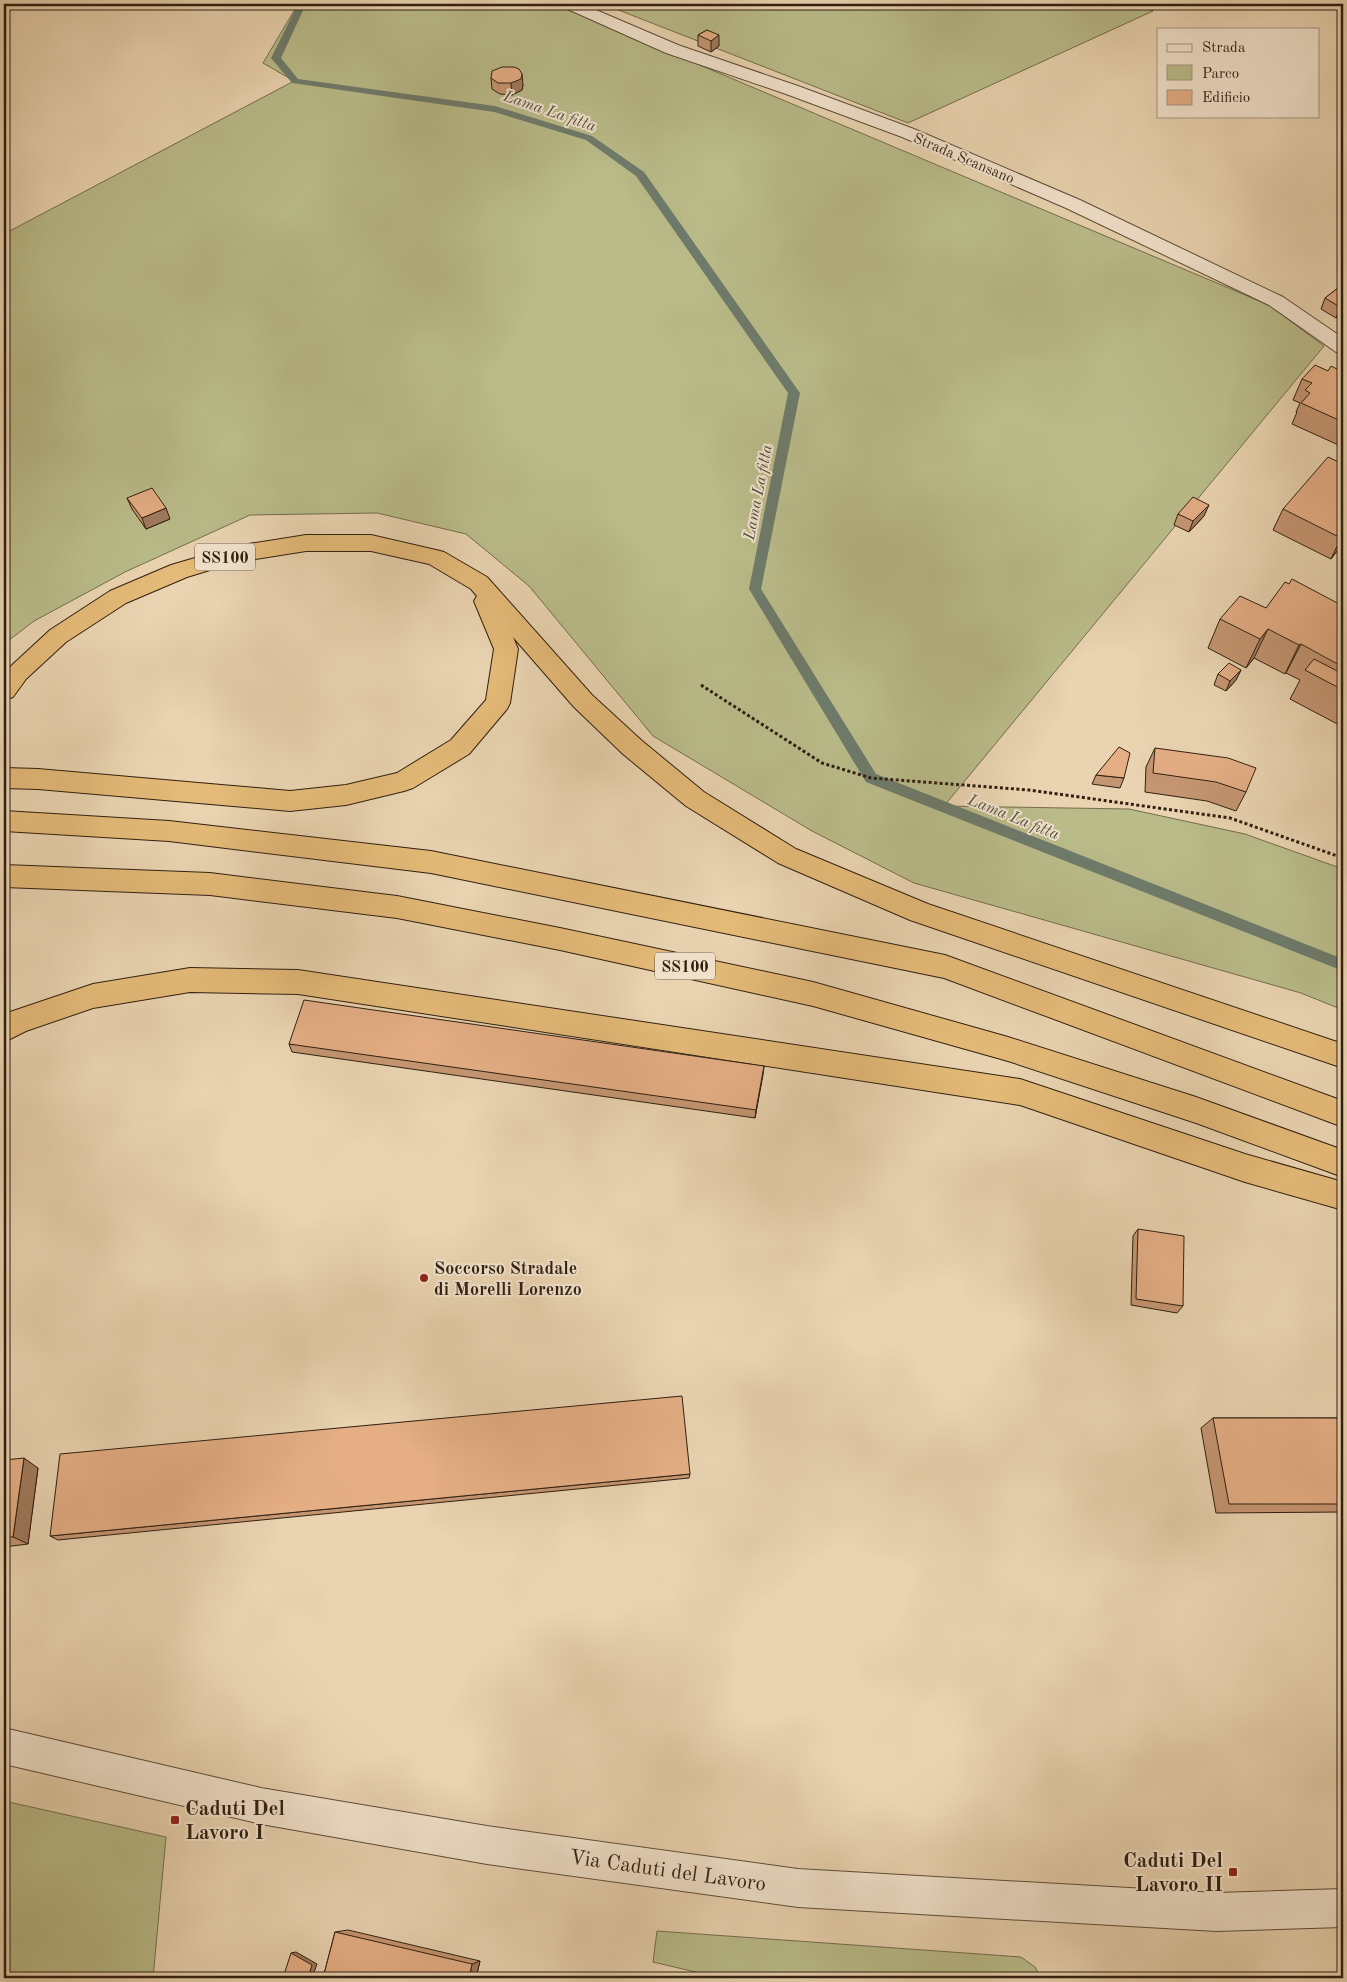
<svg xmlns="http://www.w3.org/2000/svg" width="1347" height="1982" font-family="'Old Standard TT',serif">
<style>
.green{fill:#b9bb89;stroke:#746d4c}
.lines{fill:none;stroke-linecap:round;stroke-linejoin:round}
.stream{fill:#6e7b6b;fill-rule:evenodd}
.minor-casing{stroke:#5e4c38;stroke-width:2}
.highway-casing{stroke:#301f10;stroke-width:2}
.path{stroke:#301f10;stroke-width:3;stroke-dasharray:3 2.5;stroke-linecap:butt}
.minor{fill:#f1e2cc;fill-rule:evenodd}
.highway{fill:#e4ba78;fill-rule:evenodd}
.wall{fill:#c59672;stroke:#301f10}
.shaded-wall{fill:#a07a5d;stroke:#301f10}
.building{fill:#e5ae85;stroke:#301f10}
.poi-dot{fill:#8f2418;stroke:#f1e2cc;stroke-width:2}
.labels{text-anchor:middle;stroke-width:4;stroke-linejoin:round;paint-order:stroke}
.far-street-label{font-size:15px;fill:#301f10;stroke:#f1e2cc}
.far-water-label{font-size:16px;font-style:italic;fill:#4f4d3e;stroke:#f1e2cc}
.shield{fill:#f1e2cc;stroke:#6a5a48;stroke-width:1}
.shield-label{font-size:16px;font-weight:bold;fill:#301f10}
.poi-label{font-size:18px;font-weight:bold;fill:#301f10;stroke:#f1e2cc;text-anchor:start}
.near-poi-label{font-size:21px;font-weight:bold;fill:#301f10;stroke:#f1e2cc;text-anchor:start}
.near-street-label{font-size:21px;fill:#301f10;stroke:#f1e2cc}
</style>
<rect width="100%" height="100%" fill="#e9d3b0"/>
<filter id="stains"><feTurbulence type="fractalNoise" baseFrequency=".004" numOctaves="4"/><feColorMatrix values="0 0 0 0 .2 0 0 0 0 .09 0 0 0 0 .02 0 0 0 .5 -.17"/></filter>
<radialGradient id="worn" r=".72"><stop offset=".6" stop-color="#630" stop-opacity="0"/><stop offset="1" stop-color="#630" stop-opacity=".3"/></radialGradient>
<g class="green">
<polygon points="298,4 555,4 1269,305 1324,346 944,806 1129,809 1245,834 1343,869 1343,1010 1301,993 914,883 812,831 653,736 529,586 466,534 377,513 250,515 125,572 34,621 4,644 4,234 294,81 263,63"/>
<polygon points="603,4 1139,4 1153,11 908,123"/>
<polygon points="4,1801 166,1837 153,1978 4,1978"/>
<polygon points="657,1931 1021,1957 1035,1967 1041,1978 721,1978 653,1962"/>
</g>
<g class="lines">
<polygon class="stream" points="298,4 306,4 281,58 298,79 495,106 592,136 644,172 800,393 761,589 876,774 1343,959 1343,971 866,782 749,589 788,393 636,176 586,140 494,112 292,83 271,58"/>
<defs>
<g id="minor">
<polygon points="561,4 582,4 678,45 798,86 914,129 1080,200 1283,297 1343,338 1343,353 1336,352 1269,305 1066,208 902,137 786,94 666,53 563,7"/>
<polygon points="4,1728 261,1788 487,1826 798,1869 1216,1893 1343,1889 1343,1927 1216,1931 798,1907 487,1864 261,1824 4,1764"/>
</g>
<g id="highway">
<polygon points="306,535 371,535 436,550 444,552 487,577 592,695 641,740 704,792 796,849 928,904 1343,1044 1343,1068 910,920 778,863 686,806 623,754 574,707 513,637 518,649 510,703 507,709 469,754 413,788 404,791 346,805 290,811 38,789 4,788 4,768 38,769 290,791 346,785 397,773 451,740 486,700 494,649 474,601 477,596 471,589 429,564 371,551 306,551 236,562 187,577 126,603 66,642 26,679 13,697 4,700 4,674 10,667 50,630 110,591 171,565 236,546"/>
<polygon points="4,811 169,821 431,851 945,955 1343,1101 1343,1127 944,978 431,873 169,841 4,831"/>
<polygon points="4,865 210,873 397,896 560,928 813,982 1008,1037 1196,1097 1343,1150 1343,1177 1196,1123 1008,1061 813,1006 560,950 397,918 210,895 4,887"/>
<polygon points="190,968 298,970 1020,1079 1245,1154 1343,1182 1343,1210 1245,1182 1020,1105 298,994 190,992 93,1008 26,1031 4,1042 4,1016 7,1013 93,984"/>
</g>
</defs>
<use href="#minor" class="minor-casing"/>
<use href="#highway" class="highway-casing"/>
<polyline class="path" points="701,685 822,763 871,778 1029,790 1230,818 1343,858"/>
<use href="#minor" class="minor"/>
<use href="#highway" class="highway"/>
</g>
<g class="wall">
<polygon points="707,30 719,46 711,52 698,46 698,35"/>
<polygon points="491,78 523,85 522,90 512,95 500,94 492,89"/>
<polygon points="1343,237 1343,245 1340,244"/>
<polygon points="1343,251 1343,261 1340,259"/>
<polygon points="1338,288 1343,312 1336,318 1321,309 1325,298"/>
<polygon points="1328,371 1343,372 1343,447 1292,424 1297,412 1296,412 1300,403 1293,400 1302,379"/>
<polygon points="1343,462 1343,543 1331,559 1273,530 1283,509"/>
<polygon points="127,498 170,519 146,529 132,509"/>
<polygon points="1178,514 1204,516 1189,532 1174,525"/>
<polygon points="1289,584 1343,606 1343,727 1290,699 1300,680 1286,673 1285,674 1254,658 1246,668 1208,648 1220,619 1266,608"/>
<polygon points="1241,670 1236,680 1226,691 1214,685 1218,674"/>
<polygon points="1155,748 1246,792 1236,811 1207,801 1145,792 1146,767"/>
<polygon points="1096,775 1124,778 1120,788 1092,784"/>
<polygon points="289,1044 764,1066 755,1118 292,1052"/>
<polygon points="1138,1229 1183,1306 1177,1313 1131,1305 1133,1236"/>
<polygon points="1213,1418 1343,1418 1343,1512 1216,1513 1201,1428"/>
<polygon points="4,1460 38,1468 28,1544 4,1547"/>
<polygon points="690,1474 689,1478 58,1540 50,1536"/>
<polygon points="348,1930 480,1961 476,1978 323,1978 335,1932"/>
</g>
<g class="shaded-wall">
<polygon points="719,35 719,46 711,52 711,41"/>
<polygon points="522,74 523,85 522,90 512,95 511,83"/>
<polygon points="1343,305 1343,312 1336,318 1340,307"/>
<polygon points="1209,505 1204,516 1189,532 1193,521"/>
<polygon points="166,508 170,519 146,529 142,518"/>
<polygon points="1343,535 1343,543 1331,559 1341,538"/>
<polygon points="1268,629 1254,658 1246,668 1260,639"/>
<polygon points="1301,644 1286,673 1285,674 1299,645"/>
<polygon points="1241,670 1236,680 1226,691 1230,681"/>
<polygon points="764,1066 763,1075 755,1118 756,1110"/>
<polygon points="24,1458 38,1468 28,1544 13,1537"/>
<polygon points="296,1952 317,1964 312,1978 308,1978 291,1953"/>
<polygon points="480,1961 476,1978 469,1978 472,1964"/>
</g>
<g class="building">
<polygon points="707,30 719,35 711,41 698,35"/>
<polygon points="502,67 514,67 519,69 522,74 521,79 511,83 498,83 491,78 492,71"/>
<polygon points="1338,288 1343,290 1343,305 1340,307 1325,298"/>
<polygon points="1315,365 1328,371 1331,366 1343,372 1343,422 1301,403 1310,393 1305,390 1312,383 1302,379"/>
<polygon points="1328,457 1343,464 1343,535 1341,538 1283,509"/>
<polygon points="152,488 166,508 142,518 127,498"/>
<polygon points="1193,497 1209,505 1193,521 1178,514"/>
<polygon points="1292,579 1343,606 1343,667 1301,644 1299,645 1268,629 1260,639 1220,619 1240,596 1266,608 1285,582 1289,584"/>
<polygon points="1314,659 1343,674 1343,690 1305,670"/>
<polygon points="1229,663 1241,670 1230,681 1218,674"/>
<polygon points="1119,747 1130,753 1124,778 1096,775"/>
<polygon points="1155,748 1228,758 1256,768 1246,792 1216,782 1153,773"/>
<polygon points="304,1000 764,1066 756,1110 289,1044"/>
<polygon points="1138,1229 1184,1236 1183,1306 1136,1299"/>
<polygon points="682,1396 690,1474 50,1536 60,1454"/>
<polygon points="1213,1418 1343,1418 1343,1504 1229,1504"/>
<polygon points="24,1458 13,1537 4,1537 4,1460"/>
<polygon points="335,1932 472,1964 469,1978 323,1978"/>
<polygon points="291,1953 312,1965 308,1978 283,1978"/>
</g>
<g class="poi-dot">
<circle cx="424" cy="1278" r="5"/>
<rect x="170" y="1815" width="10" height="10" rx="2.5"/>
<rect x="1228" y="1867" width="10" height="10" rx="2.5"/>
</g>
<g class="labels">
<g class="far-street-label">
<text transform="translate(964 158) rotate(23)" y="5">Strada Scansano</text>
</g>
<g class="far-water-label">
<text transform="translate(550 110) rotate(19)" y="6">Lama La fitta</text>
<text transform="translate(757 492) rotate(-79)" y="6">Lama La fitta</text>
<text transform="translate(1014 816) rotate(22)" y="6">Lama La fitta</text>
</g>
<g class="shield">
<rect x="195" y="543.5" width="60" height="27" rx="4"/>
<rect x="655" y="952.5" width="60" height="27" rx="4"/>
</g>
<g class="shield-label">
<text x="225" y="563">SS100</text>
<text x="685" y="972">SS100</text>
</g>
<g class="poi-label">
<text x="434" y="1274">Soccorso Stradale<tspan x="434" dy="21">di Morelli Lorenzo</tspan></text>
</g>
<g class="near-poi-label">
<text x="185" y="1815">Caduti Del<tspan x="185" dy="24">Lavoro I</tspan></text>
<text x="1223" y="1867" text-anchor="end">Caduti Del<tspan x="1223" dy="24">Lavoro II</tspan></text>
</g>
<g class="near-street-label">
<text transform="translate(668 1870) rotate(8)" y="7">Via Caduti del Lavoro</text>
</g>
</g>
<rect width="1347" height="1982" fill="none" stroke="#e9d3b0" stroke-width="20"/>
<rect x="5" y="5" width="1337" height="1972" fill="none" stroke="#301f10" stroke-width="2.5"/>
<rect x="10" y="10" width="1327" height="1962" fill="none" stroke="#301f10"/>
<rect x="1157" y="28" width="162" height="90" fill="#f1e2cc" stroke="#a49481"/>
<rect x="1167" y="44" width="25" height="8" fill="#f1e2cc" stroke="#a49481"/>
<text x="1202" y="52" font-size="15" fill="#301f10">Strada</text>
<rect x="1167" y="65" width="25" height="15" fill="#b9bb89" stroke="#a49481"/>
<text x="1202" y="78" font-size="15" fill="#301f10">Parco</text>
<rect x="1167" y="90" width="25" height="15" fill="#e5ae85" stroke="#a49481"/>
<text x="1202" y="102" font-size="15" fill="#301f10">Edificio</text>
<rect width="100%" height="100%" filter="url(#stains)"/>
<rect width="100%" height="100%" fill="url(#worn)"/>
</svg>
